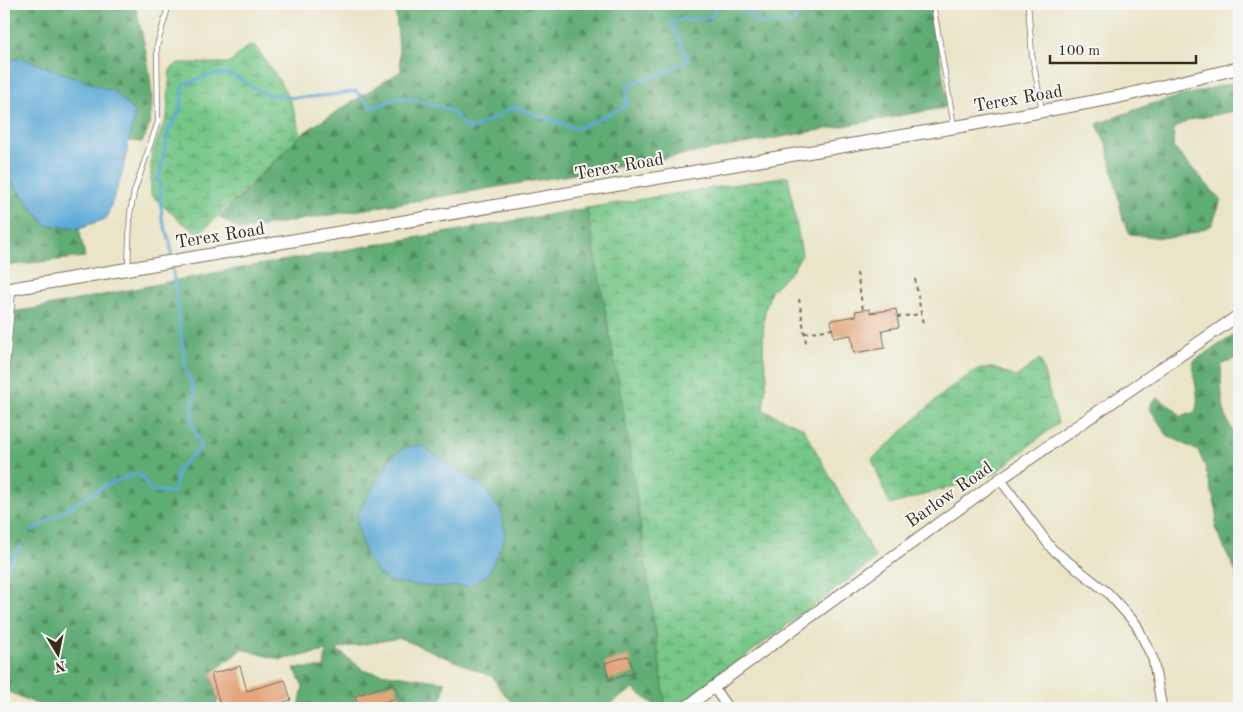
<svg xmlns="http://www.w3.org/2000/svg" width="1243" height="712" font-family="'Old Standard TT',serif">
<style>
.forest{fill:url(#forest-firs);stroke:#4e6b49}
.wetland{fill:url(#wetland-marsh);stroke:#587853}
.water{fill:#5daad6;stroke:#4c6a7a}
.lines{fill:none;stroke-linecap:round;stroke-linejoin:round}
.stream{stroke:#5daad6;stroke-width:3}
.building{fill:#e3a57c}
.service-casing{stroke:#786b5a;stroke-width:6}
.minor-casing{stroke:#786b5a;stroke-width:11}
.tertiary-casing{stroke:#786b5a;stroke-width:13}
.secondary-casing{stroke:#786b5a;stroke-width:14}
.path{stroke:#786b5a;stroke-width:2;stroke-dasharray:4 4;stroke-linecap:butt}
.service{stroke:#fff;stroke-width:4.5}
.minor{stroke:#fff;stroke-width:9}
.tertiary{stroke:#fff;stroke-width:11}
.secondary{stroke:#fff;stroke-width:12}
.labels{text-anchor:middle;stroke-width:4;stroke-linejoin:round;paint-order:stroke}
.street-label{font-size:18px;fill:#3b2a1e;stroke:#f6f6f2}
</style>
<defs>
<pattern id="forest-firs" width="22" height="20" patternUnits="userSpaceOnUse" patternTransform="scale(1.25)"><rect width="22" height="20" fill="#60ac74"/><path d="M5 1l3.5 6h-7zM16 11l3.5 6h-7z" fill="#508c5f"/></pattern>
<pattern id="wetland-marsh" width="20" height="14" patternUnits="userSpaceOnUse" patternTransform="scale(1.25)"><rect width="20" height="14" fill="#76c788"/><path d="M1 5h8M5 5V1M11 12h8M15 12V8" fill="none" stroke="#62a26f"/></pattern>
</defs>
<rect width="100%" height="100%" fill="#f6f6f2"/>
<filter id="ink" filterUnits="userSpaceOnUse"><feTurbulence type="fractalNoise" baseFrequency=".02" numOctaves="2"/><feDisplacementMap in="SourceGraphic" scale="10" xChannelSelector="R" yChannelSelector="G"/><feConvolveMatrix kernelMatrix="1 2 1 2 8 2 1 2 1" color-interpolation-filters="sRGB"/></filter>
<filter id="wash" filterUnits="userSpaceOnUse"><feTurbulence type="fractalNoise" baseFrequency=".0096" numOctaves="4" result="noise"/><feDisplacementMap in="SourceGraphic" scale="20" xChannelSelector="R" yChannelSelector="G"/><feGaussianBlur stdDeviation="1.12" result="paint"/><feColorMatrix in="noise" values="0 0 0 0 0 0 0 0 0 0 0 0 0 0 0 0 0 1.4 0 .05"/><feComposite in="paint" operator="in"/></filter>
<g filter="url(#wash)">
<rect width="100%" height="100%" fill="#eae5c8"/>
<g class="forest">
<path d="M4 4H135C143 42 164 108 142 142L129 141 135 113 21 58 4 62Z"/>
<polygon points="395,4 931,4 948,107 599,170 240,230 219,217 303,133 401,71"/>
<path d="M1239 81V110L1189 120 1174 129 1173 147 1221 200 1212 225C1179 241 1166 239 1130 234L1123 220 1108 149 1097 124 1151 104Z"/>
<polygon points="4,172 46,225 79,228 85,257 4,266"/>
<polygon points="587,208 628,437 666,708 659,708 633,689 603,708 517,708 500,689 493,677 400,638 336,649 365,671 445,682 440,708 299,708 303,686 294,668 324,668 326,651 281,660 242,649 211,674 218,701 213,708 138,708 136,699 105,708 46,708 4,690 4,313 32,309 224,271"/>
<path d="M1239 332V357L1222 364C1220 382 1221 426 1239 435V602L1237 575 1215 528 1217 512 1205 466 1198 451 1167 435 1150 409 1152 402 1158 398 1174 409 1181 417 1195 412C1202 397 1191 379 1194 361Z"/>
</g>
<g class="wetland">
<path d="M255 46C278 79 292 94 301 135L199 234 180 221 151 195V157L167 116 170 70 178 63H230L245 48Z"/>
<polygon points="788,176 802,255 791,272 771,291 764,315 763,352 767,376 763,410 803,428 876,559 676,708 666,708 628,437 587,208"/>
<path d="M1040 359 1058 423 994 474 890 505 872 459C895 441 962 368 986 368 995 367 1007 374 1016 377Z"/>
</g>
<g class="water">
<polygon points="21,58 115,92 135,113 122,174 106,219 79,228 46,225 4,172 4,62"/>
<polygon points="421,445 484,488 502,513 505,537 489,573 470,586 437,587 392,582 380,575 366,557 359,532 357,515 391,458 404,448"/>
</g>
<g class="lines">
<g class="stream">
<polyline points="736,4 757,22 794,23 799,4"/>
<path d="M172 259 170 242 162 219 159 178 168 132 180 110 183 85C196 80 222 69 235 76 249 84 259 94 276 96 302 100 330 96 356 91L372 108 402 97 448 109 470 130 515 107 577 129 626 106 628 84 667 72 688 60 671 21 711 17 717 4"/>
<polyline points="33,530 106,485 139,473 151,491 174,492 178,469 201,447 191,419 195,394 186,369 172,265"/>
<polyline points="4,584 9,565 21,545"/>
</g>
</g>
<g id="blocks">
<g class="building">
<polygon points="870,309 870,313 896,309 899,327 882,330 885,348 854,353 851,335 834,338 831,320 856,316 855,311"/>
<polygon points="629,656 634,673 609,680 605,663"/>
<polygon points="240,666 247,691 285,680 291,700 264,708 221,708 211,674"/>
<polygon points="394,683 399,697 366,708 359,708 355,696"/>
</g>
</g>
</g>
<g filter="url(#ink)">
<use href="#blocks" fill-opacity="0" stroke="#786b5a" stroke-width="1"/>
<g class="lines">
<defs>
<g id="service">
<polyline points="933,4 954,126"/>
<polyline points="1028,4 1032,55 1042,110"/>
<polyline points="128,268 130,214 134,192 158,122 157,46 169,4"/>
<polyline points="6,377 13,290"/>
</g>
<g id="minor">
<polyline points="1000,479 1052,549 1108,593 1136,624 1153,659 1162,708"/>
<polyline points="714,688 728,708"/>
</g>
<polyline id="tertiary" points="685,708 990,486 1239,315"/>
<polyline id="secondary" points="4,290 967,125 1118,97 1239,68"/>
</defs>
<use href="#service" class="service-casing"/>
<use href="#minor" class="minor-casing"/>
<use href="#tertiary" class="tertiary-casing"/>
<use href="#secondary" class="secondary-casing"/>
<g class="path">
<polyline points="857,273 863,310"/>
<polyline points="915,279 923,324"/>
<polyline points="799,299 806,343"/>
<polyline points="897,317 921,314"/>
<polyline points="805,333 832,329"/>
</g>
<use href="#service" class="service"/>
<use href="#minor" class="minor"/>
<use href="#tertiary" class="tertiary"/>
<use href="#secondary" class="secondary"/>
</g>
</g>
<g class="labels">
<g class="street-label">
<text transform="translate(1018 98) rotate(-10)" y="6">Terex Road</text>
<text transform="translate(619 166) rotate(-10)" y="6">Terex Road</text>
<text transform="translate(220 235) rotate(-9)" y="6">Terex Road</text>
<text transform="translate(949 494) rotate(-35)" y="6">Barlow Road</text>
</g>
</g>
<rect width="1243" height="712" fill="none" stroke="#f6f6f2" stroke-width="20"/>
<g transform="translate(58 654) rotate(170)" stroke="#f6f6f2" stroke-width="4" paint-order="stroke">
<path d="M0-4L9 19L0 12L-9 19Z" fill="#3b2a1e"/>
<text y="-8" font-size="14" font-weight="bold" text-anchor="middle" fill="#3b2a1e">N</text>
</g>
<path d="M1050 55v8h146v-8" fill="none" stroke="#3b2a1e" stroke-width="2.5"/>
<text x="1058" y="55" font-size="15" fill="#3b2a1e" stroke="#f6f6f2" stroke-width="4" paint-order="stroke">100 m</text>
</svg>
